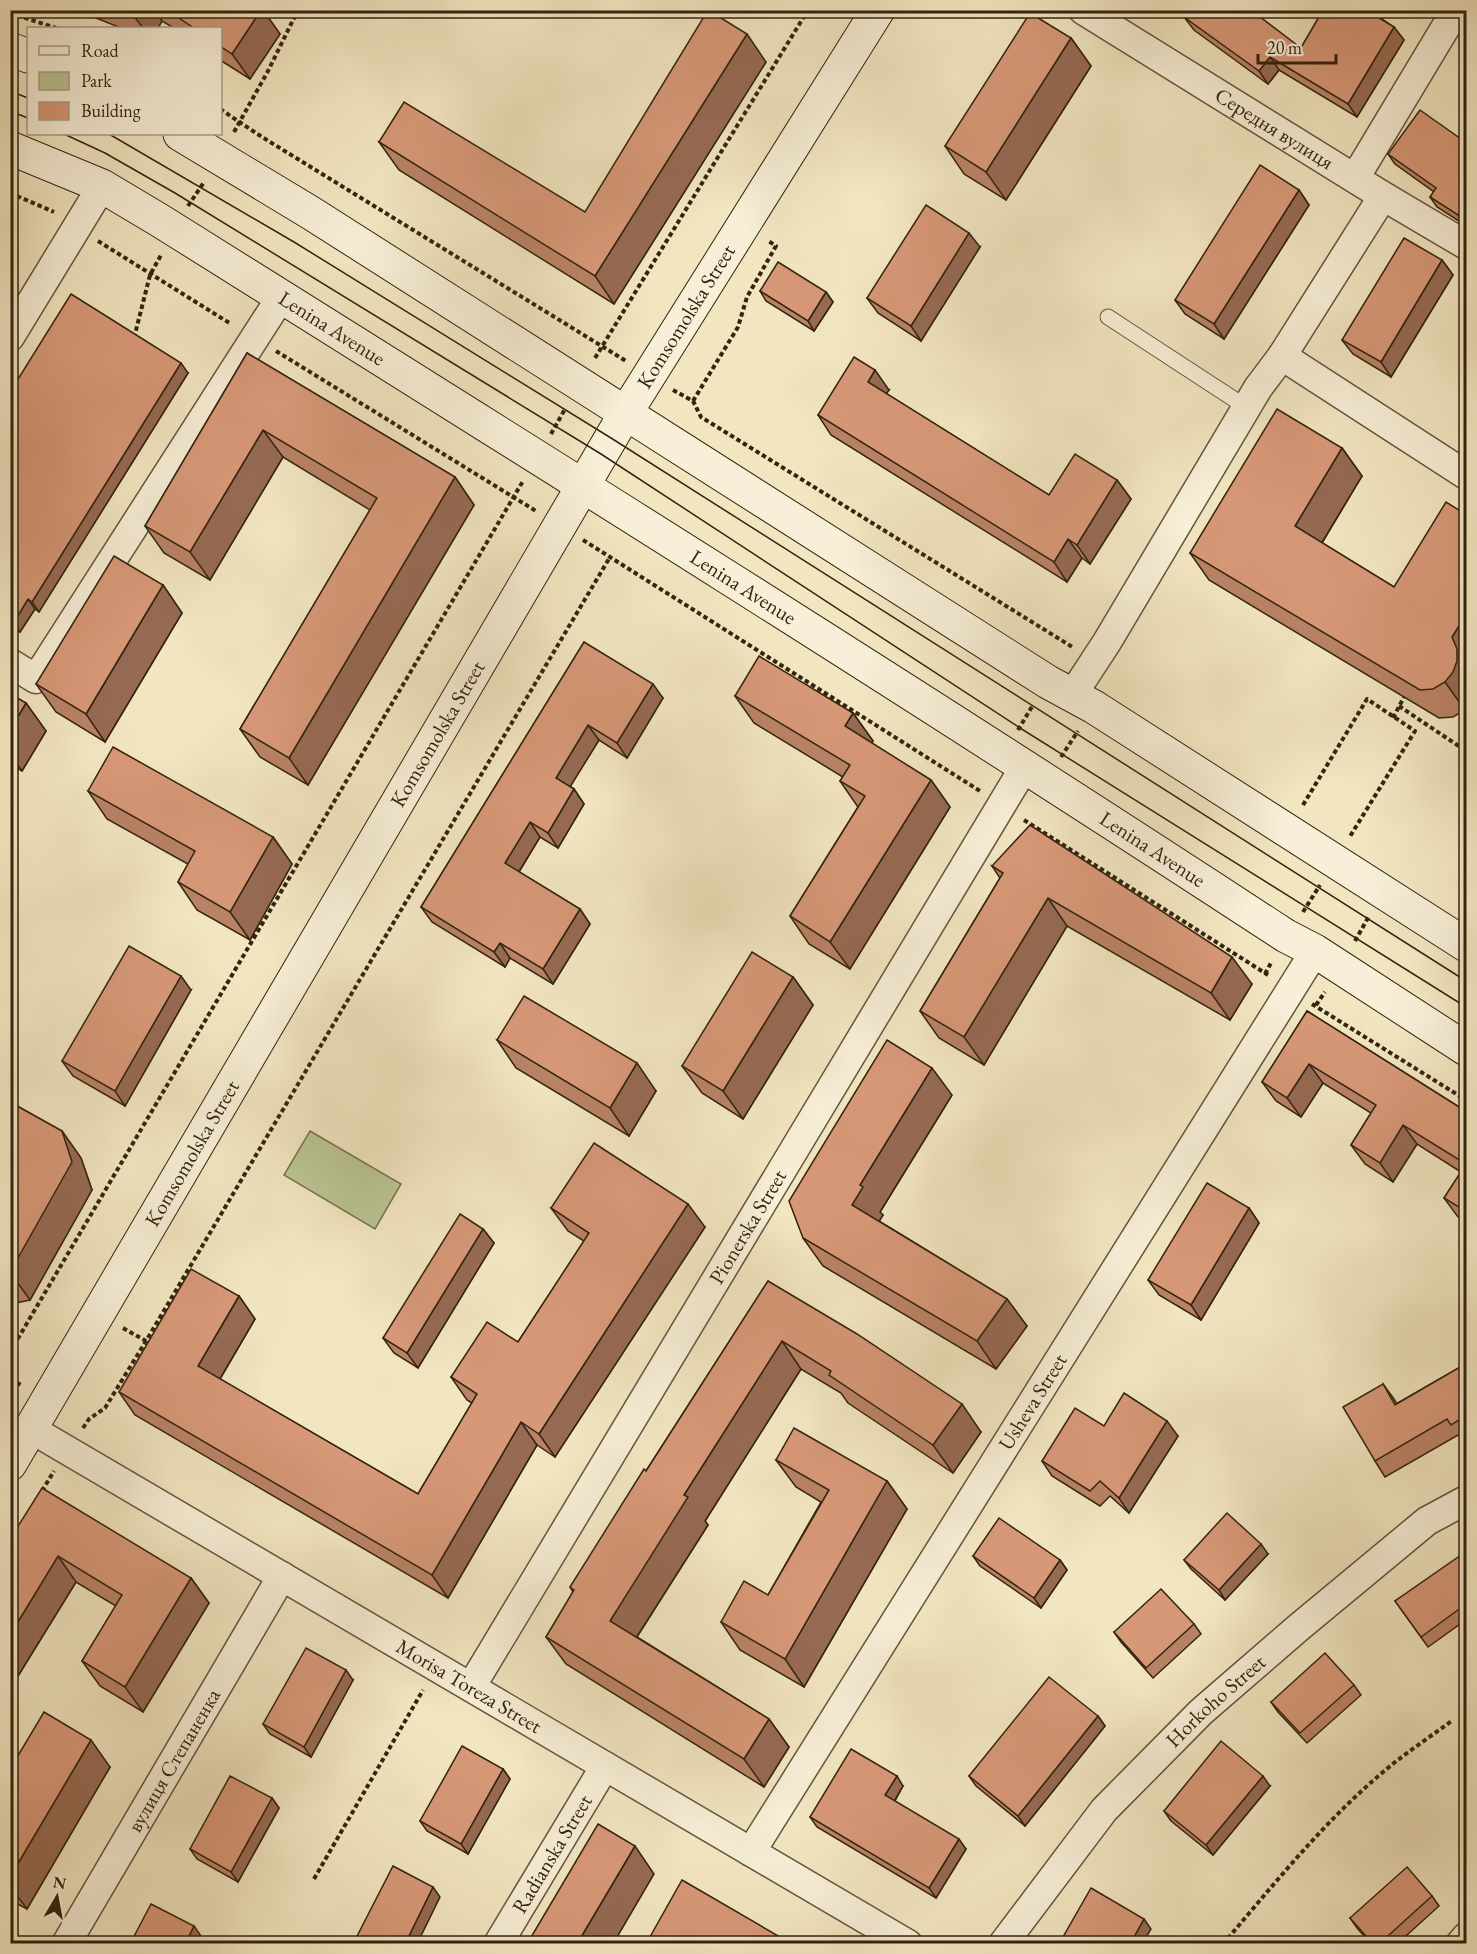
<svg xmlns="http://www.w3.org/2000/svg" width="1477" height="1954" font-family="'EB Garamond',serif">
<style>
.green{fill:#bac593;stroke:#767451;stroke-width:1.5}
.lines{fill:none;stroke-linecap:round;stroke-linejoin:round}
.lane-casing{stroke:#63543c;stroke-width:17}
.street-casing{stroke:#63543c;stroke-width:31}
.secondary-casing{stroke:#33230f;stroke-width:35}
.path{stroke:#33230f;stroke-width:4;stroke-dasharray:4.5 3;stroke-linecap:butt}
.lane{stroke:#f7efd7;stroke-width:15}
.street{stroke:#f7efd7;stroke-width:28}
.secondary{stroke:#f7efd7;stroke-width:33}
.tram{stroke:#33230f;stroke-width:1.5}
.wall{fill:#b98366;stroke:#33230f;stroke-width:1.5}
.shaded-wall{fill:#966a53;stroke:#33230f;stroke-width:1.5}
.building{fill:#d79877;stroke:#33230f;stroke-width:1.5}
.labels{text-anchor:middle;stroke-width:4.5;stroke-linejoin:round;paint-order:stroke}
.street-label{font-size:21px;fill:#33230f;stroke:#f7efd7}
</style>
<rect width="100%" height="100%" fill="#f2e6c1"/>
<filter id="stains"><feTurbulence type="fractalNoise" baseFrequency=".00333" numOctaves="4"/><feColorMatrix values="0 0 0 0 .2 0 0 0 0 .09 0 0 0 0 .02 0 0 0 .5 -.17"/></filter>
<radialGradient id="worn" r=".72"><stop offset=".6" stop-color="#630" stop-opacity="0"/><stop offset="1" stop-color="#630" stop-opacity=".3"/></radialGradient>
<polygon class="green" points="310,1131 401,1184 375,1229 284,1175"/>
<g class="lines">
<defs>
<polyline id="lane" points="1108,317 1246,407"/>
<g id="street">
<path id="s1" d="M1083 10 1383 196 1466 245"/>
<polyline points="1355,178 1456,10"/>
<polyline points="10,337 102,186"/>
<polyline points="1282,356 1466,475"/>
<polyline points="10,663 36,679 281,297"/>
<polyline points="1073,694 1107,642 1258,388 1282,356 1383,196"/>
<path id="s2" d="M31 1429 908 1944"/>
<path id="s3" d="M471 1687 1025 766"/>
<path id="s4" d="M751 1852 1315 951"/>
<path id="s5" d="M66 1944 282 1576"/>
<path id="s6" d="M498 1944 605 1766"/>
<path id="s7" d="M1003 1944 1104 1810 1201 1712 1298 1628 1427 1521 1466 1500"/>
<polyline points="1460,1944 1466,1937"/>
</g>
<g id="secondary">
<polyline points="10,49 28,56"/>
<polyline points="180,134 311,213 1048,682 1094,707 1466,945"/>
<path id="s8" d="M10 148 102 186 159 220C536 456 913 692 1286 936L1315 951 1466 1049"/>
<path id="s9" d="M10 1464 625 414 878 10"/>
</g>
</defs>
<use href="#lane" class="lane-casing"/>
<use href="#street" class="street-casing"/>
<use href="#secondary" class="secondary-casing"/>
<g class="path">
<polyline points="10,13 56,28"/>
<polyline points="220,109 262,137 626,361"/>
<polyline points="234,132 268,71 298,10"/>
<polyline points="10,193 54,212"/>
<polyline points="188,206 204,182"/>
<polyline points="98,241 231,324"/>
<polyline points="134,338 150,275 161,255"/>
<polyline points="276,351 536,511"/>
<polyline points="595,358 808,10"/>
<polyline points="673,390 693,401 701,417 1074,648"/>
<polyline points="693,401 738,327 747,297 776,246 767,240"/>
<polyline points="551,434 565,409"/>
<polyline points="583,540 980,791"/>
<polyline points="1399,706 1466,751"/>
<polyline points="1393,718 1404,697"/>
<polyline points="1018,730 1033,705"/>
<polyline points="1061,757 1078,731"/>
<polyline points="1303,805 1367,699 1415,731 1349,838"/>
<polyline points="1024,820 1268,975"/>
<polyline points="1303,912 1320,885"/>
<polyline points="1355,941 1369,916"/>
<polyline points="1265,974 1272,961"/>
<polyline points="1312,1004 1466,1100"/>
<polyline points="1316,1005 1325,992"/>
<polyline points="123,1328 146,1341"/>
<polyline points="10,1352 523,481"/>
<polyline points="10,1379 23,1386"/>
<polyline points="83,1428 89,1419 105,1408 146,1341 610,557"/>
<polyline points="42,1491 54,1471"/>
<polyline points="314,1879 423,1690"/>
<path d="M1223 1944C1276 1882 1329 1815 1394 1763 1413 1748 1434 1734 1453 1720"/>
</g>
<use href="#lane" class="lane"/>
<use href="#street" class="street"/>
<use href="#secondary" class="secondary"/>
<g class="tram">
<polyline points="10,91 28,98"/>
<polyline points="10,111 28,118"/>
<polyline points="64,134 105,153 175,193 601,454 1020,728 1466,1007"/>
<polyline points="109,134 294,242 611,438 1466,981"/>
</g>
</g>
<g class="wall">
<polygon points="76,10 263,10 280,34 250,79 220,60 220,28 174,28 162,21 158,28 121,28"/>
<polygon points="1323,10 1387,10 1382,19 1394,27 1404,40 1357,117 1279,70 1268,84 1194,30 1184,17 1301,48"/>
<polygon points="1071,38 1091,66 1006,200 964,174 945,146"/>
<polygon points="766,62 614,304 399,170 379,142 585,212"/>
<polygon points="1467,138 1467,223 1465,225 1437,207 1430,197 1434,192 1395,164 1388,154 1464,141"/>
<polygon points="1299,190 1309,205 1224,339 1185,314 1175,300"/>
<polygon points="980,247 921,341 878,313 867,298"/>
<polygon points="1442,260 1453,275 1391,377 1353,354 1342,340"/>
<polygon points="760,291 826,292 833,302 814,331 766,301"/>
<polygon points="247,353 455,477 474,505 308,785 260,757 240,729 370,510 283,457 210,580 164,553 145,526"/>
<polygon points="188,373 39,612 35,609 20,632 10,626 10,392"/>
<polygon points="889,390 886,394 1049,495 1117,480 1131,499 1090,564 1082,558 1067,582 831,435 818,415"/>
<polygon points="1342,448 1362,476 1322,543 1394,587 1467,515 1467,708 1465,710 1453,717 1439,718 1209,580 1190,553"/>
<polygon points="163,585 182,613 105,742 56,712 36,684"/>
<polygon points="584,642 663,698 627,758 599,740 570,786 574,789 584,804 558,848 540,837 519,872 580,909 590,924 553,984 510,958 505,967 432,922 421,907"/>
<polygon points="10,694 26,703 46,731 22,771 10,764"/>
<polygon points="735,696 853,713 873,741 871,743 931,780 950,807 850,969 809,944 790,916 858,807 840,781 843,777 754,723"/>
<polygon points="88,791 273,837 292,864 250,940 197,910 178,882 188,864 107,819"/>
<polygon points="992,866 1252,984 1230,1020 1067,926 984,1065 939,1038 920,1011 1000,878"/>
<polygon points="793,977 813,1005 743,1119 702,1093 682,1066"/>
<polygon points="191,990 125,1106 73,1076 62,1061"/>
<polygon points="1307,1011 1467,1112 1467,1223 1458,1217 1444,1198 1461,1172 1417,1144 1393,1182 1365,1164 1351,1145 1371,1113 1323,1083 1301,1117 1276,1101 1262,1082"/>
<polygon points="497,1040 656,1091 629,1136 516,1068"/>
<polygon points="952,1095 880,1212 883,1215 879,1221 1007,1299 1027,1326 996,1369 823,1266 803,1238"/>
<polygon points="10,1102 62,1131 81,1158 92,1190 30,1300 10,1304"/>
<polygon points="551,1208 705,1227 555,1457 537,1445 448,1598 135,1415 119,1392 239,1296 255,1319 220,1379 418,1494 472,1403 467,1400 451,1377 518,1342 584,1241 568,1231"/>
<polygon points="1249,1208 1259,1223 1201,1320 1159,1295 1148,1280"/>
<polygon points="483,1229 494,1243 418,1368 394,1353 383,1338"/>
<polygon points="768,1281 981,1432 953,1473 848,1403 841,1393 801,1369 705,1521 708,1525 637,1637 769,1719 789,1747 764,1787 566,1664 546,1637 573,1592 570,1587 646,1471"/>
<polygon points="1467,1363 1467,1437 1462,1440 1458,1435 1385,1477 1375,1461 1383,1384 1396,1404"/>
<polygon points="1104,1426 1178,1436 1129,1513 1110,1496 1100,1506 1052,1476 1042,1461"/>
<polygon points="776,1460 887,1481 907,1509 804,1687 740,1650 721,1622 768,1595 821,1502 796,1487"/>
<polygon points="10,1539 191,1578 209,1603 143,1712 100,1686 82,1661 116,1606 76,1582 10,1689"/>
<polygon points="1268,1554 1225,1600 1191,1569 1184,1560"/>
<polygon points="973,1556 1060,1560 1067,1570 1041,1608 980,1566"/>
<polygon points="1467,1556 1467,1619 1428,1647 1395,1601"/>
<polygon points="1194,1624 1201,1634 1153,1678 1121,1642 1114,1632"/>
<polygon points="353,1680 311,1757 270,1734 263,1724"/>
<polygon points="1354,1685 1361,1695 1307,1743 1278,1712 1271,1702"/>
<polygon points="1098,1716 1105,1726 1025,1826 976,1786 969,1776"/>
<polygon points="110,1767 27,1909 10,1900 10,1769"/>
<polygon points="503,1769 510,1779 468,1854 427,1831 420,1821"/>
<polygon points="903,1786 895,1801 966,1849 936,1898 817,1827 810,1817"/>
<polygon points="1270,1786 1213,1855 1171,1821 1164,1811"/>
<polygon points="272,1798 279,1808 238,1882 197,1859 190,1849"/>
<polygon points="1432,1896 1439,1906 1397,1944 1371,1944 1357,1928 1350,1918"/>
</g>
<g class="shaded-wall">
<polygon points="136,10 155,10 162,21 158,28 143,28 133,15"/>
<polygon points="261,10 263,10 280,34 250,79 232,54"/>
<polygon points="1370,10 1387,10 1379,25 1369,12"/>
<polygon points="1394,27 1404,40 1357,117 1348,104"/>
<polygon points="747,34 766,62 614,304 595,276"/>
<polygon points="1071,38 1091,66 1006,200 986,172"/>
<polygon points="1270,57 1279,70 1268,84 1259,71"/>
<polygon points="1299,190 1309,205 1224,339 1214,324"/>
<polygon points="1467,204 1467,223 1465,225 1458,215"/>
<polygon points="969,233 980,247 921,341 911,326"/>
<polygon points="1442,260 1453,275 1391,377 1381,362"/>
<polygon points="826,292 833,302 814,331 808,321"/>
<polygon points="181,363 188,373 39,612 32,602"/>
<polygon points="875,370 889,390 881,401 868,382"/>
<polygon points="263,430 283,457 210,580 190,552"/>
<polygon points="1342,448 1362,476 1315,554 1295,526"/>
<polygon points="455,477 474,505 308,785 289,758"/>
<polygon points="1117,480 1131,499 1090,564 1077,545"/>
<polygon points="1068,539 1082,558 1067,582 1054,562"/>
<polygon points="163,585 182,613 105,742 86,714"/>
<polygon points="28,599 35,609 20,632 14,622"/>
<polygon points="1467,613 1467,708 1465,710 1445,682 1452,637"/>
<polygon points="653,684 663,698 627,758 617,743"/>
<polygon points="26,703 46,731 22,771 10,754 10,730"/>
<polygon points="853,713 873,741 864,754 845,726"/>
<polygon points="588,725 599,740 567,792 556,778"/>
<polygon points="931,780 950,807 850,969 830,942"/>
<polygon points="574,789 584,804 558,848 548,833"/>
<polygon points="530,822 540,837 515,878 505,863"/>
<polygon points="273,837 292,864 250,940 230,912"/>
<polygon points="1048,898 1067,926 984,1065 964,1037"/>
<polygon points="580,909 590,924 553,984 543,969"/>
<polygon points="500,943 510,958 505,967 494,952"/>
<polygon points="1232,957 1252,984 1230,1020 1211,993"/>
<polygon points="181,976 191,990 125,1106 115,1091"/>
<polygon points="793,977 813,1005 743,1119 723,1091"/>
<polygon points="637,1063 656,1091 629,1136 610,1108"/>
<polygon points="1309,1064 1323,1083 1301,1117 1287,1098"/>
<polygon points="932,1068 952,1095 880,1212 883,1215 872,1233 852,1205 860,1185"/>
<polygon points="1403,1125 1417,1144 1393,1182 1380,1163"/>
<polygon points="62,1131 81,1158 92,1190 30,1300 10,1272"/>
<polygon points="688,1204 705,1227 555,1457 539,1434"/>
<polygon points="1249,1208 1259,1223 1201,1320 1191,1305"/>
<polygon points="483,1229 494,1243 418,1368 407,1353"/>
<polygon points="239,1296 255,1319 214,1389 198,1366"/>
<polygon points="1007,1299 1027,1326 996,1369 977,1341"/>
<polygon points="782,1341 801,1369 705,1521 708,1525 629,1649 610,1621 684,1495"/>
<polygon points="1383,1384 1394,1399 1406,1420 1395,1405"/>
<polygon points="962,1404 981,1432 953,1473 933,1445"/>
<polygon points="1167,1421 1178,1436 1129,1513 1119,1498"/>
<polygon points="521,1422 537,1445 448,1598 432,1575"/>
<polygon points="887,1481 907,1509 804,1687 785,1659"/>
<polygon points="1261,1544 1268,1554 1225,1600 1219,1590"/>
<polygon points="58,1556 76,1582 10,1689 10,1635"/>
<polygon points="1060,1560 1067,1570 1041,1608 1034,1598"/>
<polygon points="191,1578 209,1603 143,1712 125,1687"/>
<polygon points="346,1670 353,1680 311,1757 304,1747"/>
<polygon points="1098,1716 1105,1726 1025,1826 1018,1816"/>
<polygon points="769,1719 789,1747 764,1787 744,1759"/>
<polygon points="91,1740 110,1767 27,1909 10,1886 10,1877"/>
<polygon points="503,1769 510,1779 468,1854 461,1844"/>
<polygon points="897,1776 903,1786 892,1805 885,1795"/>
<polygon points="1263,1776 1270,1786 1213,1855 1206,1845"/>
<polygon points="272,1798 279,1808 238,1882 231,1872"/>
<polygon points="959,1839 966,1849 936,1898 929,1888"/>
<polygon points="635,1846 654,1874 613,1944 577,1944"/>
<polygon points="433,1887 440,1897 417,1944 405,1944"/>
<polygon points="1144,1919 1151,1929 1142,1944 1130,1944"/>
<polygon points="194,1926 201,1936 197,1944 185,1944"/>
</g>
<g class="building">
<polygon points="122,10 136,10 133,15"/>
<polygon points="167,10 261,10 232,54 220,46 220,28 194,28"/>
<polygon points="708,10 747,34 595,276 379,142 404,102 585,212"/>
<polygon points="1189,10 1251,10 1301,48 1323,10 1370,10 1369,12 1394,27 1348,104 1270,57 1259,71 1184,17"/>
<polygon points="1030,13 1071,38 986,172 945,146"/>
<polygon points="1420,110 1464,141 1467,138 1467,204 1458,215 1430,197 1436,188 1388,154"/>
<polygon points="1260,165 1299,190 1214,324 1175,300"/>
<polygon points="926,205 969,233 911,326 867,298"/>
<polygon points="1404,238 1442,260 1381,362 1342,340"/>
<polygon points="778,262 826,292 808,321 760,291"/>
<polygon points="71,294 181,363 32,602 28,599 14,622 10,620 10,392"/>
<polygon points="247,353 455,477 289,758 240,729 377,498 263,430 190,552 145,526"/>
<polygon points="854,357 875,370 868,382 1049,495 1075,454 1117,480 1077,545 1068,539 1054,562 818,415"/>
<polygon points="1277,409 1342,448 1295,526 1394,587 1446,502 1467,515 1467,613 1452,637 1457,649 1457,661 1453,672 1445,682 1433,689 1420,690 1190,553"/>
<polygon points="114,556 163,585 86,714 36,684"/>
<polygon points="584,642 653,684 617,743 588,725 556,778 574,789 548,833 530,822 505,863 580,909 543,969 500,943 494,952 421,907"/>
<polygon points="759,656 853,713 845,726 931,780 830,942 790,916 865,796 840,781 850,765 735,696"/>
<polygon points="10,694 26,703 10,730"/>
<polygon points="113,747 273,837 230,912 178,882 195,851 88,791"/>
<polygon points="1030,825 1232,957 1211,993 1048,898 964,1037 920,1011 1003,873 992,866"/>
<polygon points="129,946 181,976 115,1091 62,1061"/>
<polygon points="752,952 793,977 723,1091 682,1066"/>
<polygon points="524,996 637,1063 610,1108 497,1040"/>
<polygon points="1307,1011 1467,1112 1467,1212 1444,1198 1466,1164 1403,1125 1380,1163 1351,1145 1376,1105 1309,1064 1287,1098 1262,1082"/>
<polygon points="887,1040 932,1068 860,1185 863,1187 852,1205 1007,1299 977,1341 803,1238 789,1201"/>
<polygon points="10,1102 62,1131 72,1162 10,1272"/>
<polygon points="594,1143 688,1204 539,1434 521,1422 432,1575 119,1392 191,1269 239,1296 198,1366 418,1494 477,1394 451,1377 487,1322 518,1342 589,1233 551,1208"/>
<polygon points="1207,1183 1249,1208 1191,1305 1148,1280"/>
<polygon points="460,1214 483,1229 407,1353 383,1338"/>
<polygon points="768,1281 857,1334 962,1404 933,1445 829,1375 831,1371 782,1341 684,1495 688,1497 610,1621 769,1719 744,1759 546,1637 574,1590 570,1587 644,1469 646,1471"/>
<polygon points="1467,1363 1467,1415 1451,1425 1447,1419 1375,1461 1343,1407 1383,1384 1395,1405"/>
<polygon points="1124,1393 1167,1421 1119,1498 1100,1481 1090,1491 1042,1461 1075,1408 1104,1426"/>
<polygon points="794,1428 887,1481 785,1659 721,1622 744,1581 768,1595 829,1490 776,1460"/>
<polygon points="42,1488 191,1578 125,1687 82,1661 122,1595 58,1556 10,1635 10,1539"/>
<polygon points="1227,1513 1261,1544 1219,1590 1184,1560"/>
<polygon points="999,1518 1060,1560 1034,1598 973,1556"/>
<polygon points="1464,1553 1467,1556 1467,1613 1462,1607 1421,1637 1395,1601"/>
<polygon points="1161,1589 1194,1624 1146,1668 1114,1632"/>
<polygon points="306,1648 346,1670 304,1747 263,1724"/>
<polygon points="1325,1653 1354,1685 1300,1733 1271,1702"/>
<polygon points="1049,1677 1098,1716 1018,1816 969,1776"/>
<polygon points="44,1712 91,1740 10,1877 10,1769"/>
<polygon points="1221,1741 1263,1776 1206,1845 1164,1811"/>
<polygon points="462,1746 503,1769 461,1844 420,1821"/>
<polygon points="851,1749 897,1776 885,1795 959,1839 929,1888 810,1817"/>
<polygon points="230,1776 272,1798 231,1872 190,1849"/>
<polygon points="598,1824 635,1846 577,1944 527,1944"/>
<polygon points="393,1866 433,1887 405,1944 353,1944"/>
<polygon points="1407,1867 1432,1896 1379,1944 1373,1944 1350,1918"/>
<polygon points="682,1880 792,1944 646,1944"/>
<polygon points="1091,1888 1144,1919 1130,1944 1059,1944"/>
<polygon points="151,1904 194,1926 185,1944 130,1944"/>
</g>
<g class="labels">
<g class="street-label">
<text dy="7" stroke="none"><textPath href="#s1" startOffset="225">Середня вулиця</textPath></text>
<text dy="7" stroke="none"><textPath href="#s9" startOffset="1332">Komsomolska Street</textPath></text>
<text dy="7" stroke="none"><textPath href="#s8" startOffset="370">Lenina Avenue</textPath></text>
<text dy="7" stroke="none"><textPath href="#s8" startOffset="856">Lenina Avenue</textPath></text>
<text dy="7" stroke="none"><textPath href="#s9" startOffset="846">Komsomolska Street</textPath></text>
<text dy="7" stroke="none"><textPath href="#s8" startOffset="1342">Lenina Avenue</textPath></text>
<text dy="7" stroke="none"><textPath href="#s9" startOffset="360">Komsomolska Street</textPath></text>
<text dy="7" stroke="none"><textPath href="#s3" startOffset="537">Pionerska Street</textPath></text>
<text dy="7" stroke="none"><textPath href="#s4" startOffset="531">Usheva Street</textPath></text>
<text dy="7" stroke="none"><textPath href="#s2" startOffset="508">Morisa Toreza Street</textPath></text>
<text dy="7" stroke="none"><textPath href="#s7" startOffset="324">Horkoho Street</textPath></text>
<text dy="7" stroke="none"><textPath href="#s5" startOffset="213">вулиця Степаненка</textPath></text>
<text dy="7" stroke="none"><textPath href="#s6" startOffset="105">Radianska Street</textPath></text>
</g>
</g>
<rect width="1477" height="1954" fill="none" stroke="#f2e6c1" stroke-width="36"/>
<rect x="12" y="12" width="1453" height="1930" fill="none" stroke="#33230f" stroke-width="3"/>
<rect x="18" y="18" width="1441" height="1918" fill="none" stroke="#33230f" stroke-width="1.5"/>
<rect x="27" y="27" width="195" height="108" fill="#f7efd7" stroke="#a99d87" stroke-width="1.5"/>
<rect x="39" y="46" width="30" height="9" fill="#f7efd7" stroke="#a99d87" stroke-width="1.5"/>
<text x="81" y="57" font-size="18" fill="#33230f">Road</text>
<rect x="39" y="72" width="30" height="18" fill="#bac593" stroke="#a99d87" stroke-width="1.5"/>
<text x="81" y="87" font-size="18" fill="#33230f">Park</text>
<rect x="39" y="102" width="30" height="18" fill="#d79877" stroke="#a99d87" stroke-width="1.5"/>
<text x="81" y="117" font-size="18" fill="#33230f">Building</text>
<g transform="translate(57 1897) rotate(10)" stroke="#f7efd7" stroke-width="4.5" paint-order="stroke">
<path d="M0-4.5L10 22L0 15L-10 22Z" fill="#33230f"/>
<text y="-9" font-size="16" font-weight="bold" text-anchor="middle" fill="#33230f">N</text>
</g>
<path d="M1258 54v9h78v-9" fill="none" stroke="#33230f" stroke-width="3"/>
<text x="1267" y="54" font-size="18" fill="#33230f" stroke="#f7efd7" stroke-width="4.5" paint-order="stroke">20 m</text>
<rect width="100%" height="100%" filter="url(#stains)"/>
<rect width="100%" height="100%" fill="url(#worn)"/>
</svg>
